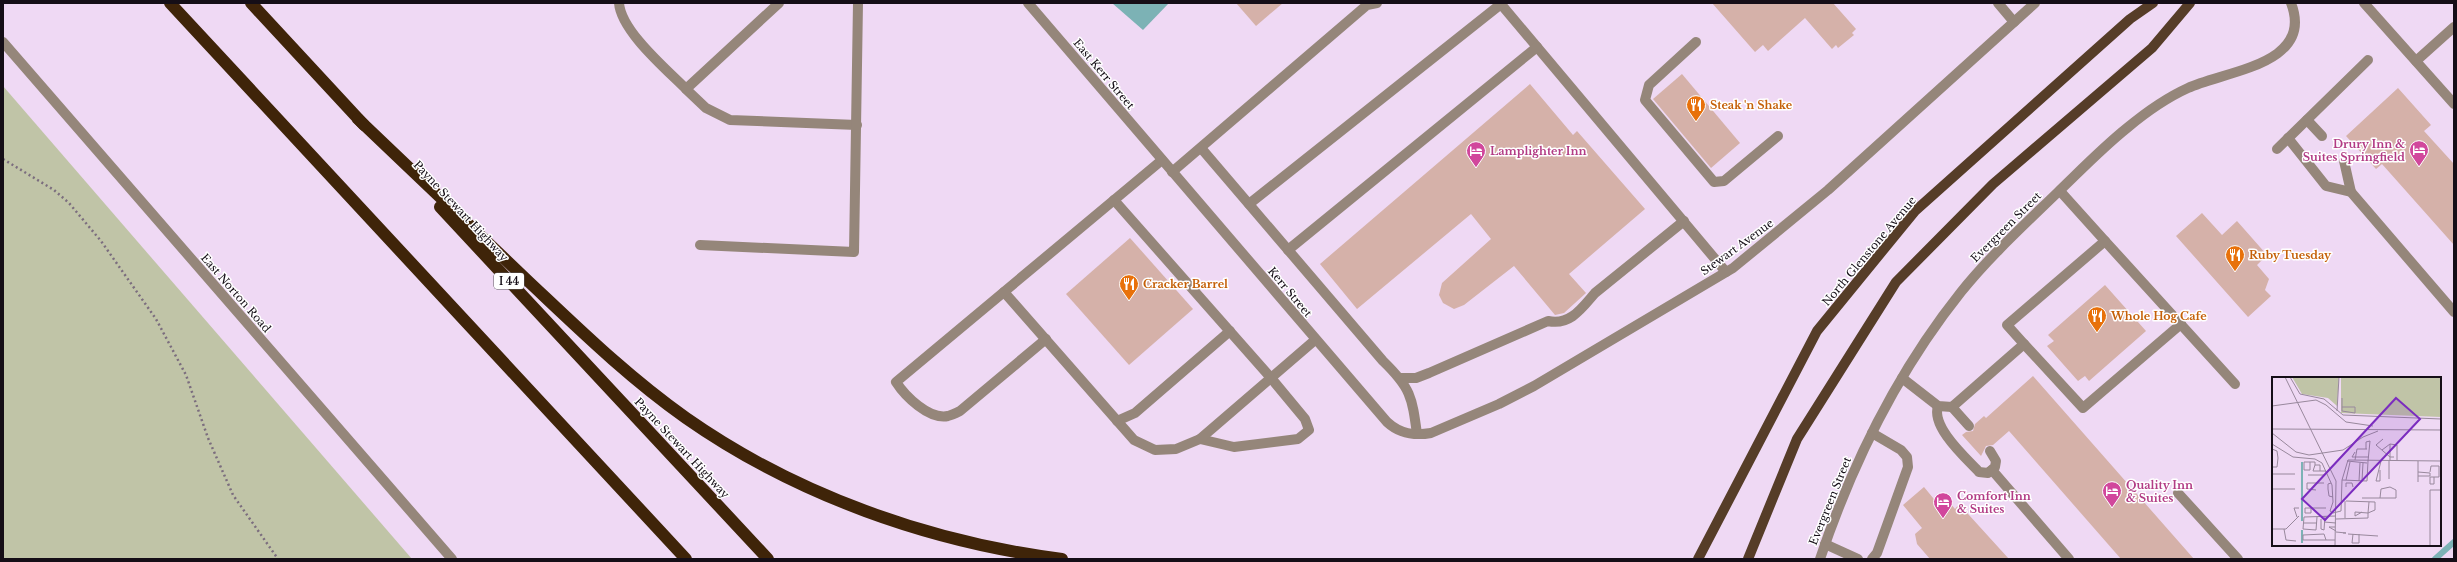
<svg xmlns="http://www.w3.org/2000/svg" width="2457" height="562" font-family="'Libre Baskerville',serif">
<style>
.green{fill:#c0c4a7}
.water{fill:#7cb2b5}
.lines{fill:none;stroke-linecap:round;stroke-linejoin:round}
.stream{stroke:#7cb2b5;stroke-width:6}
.building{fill:#d5b1a9}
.path{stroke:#7b6d7e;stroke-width:2.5;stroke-dasharray:2 3;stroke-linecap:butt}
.service{stroke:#95867a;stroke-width:10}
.minor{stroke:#95867a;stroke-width:10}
.primary{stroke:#563d28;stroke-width:10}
.motorway{stroke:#3f2409;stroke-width:12}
.labels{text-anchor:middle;stroke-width:3;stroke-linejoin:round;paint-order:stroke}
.shield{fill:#fff;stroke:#5b565d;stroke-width:1}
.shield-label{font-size:10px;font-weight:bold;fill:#150e17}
.street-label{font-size:11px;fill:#150e17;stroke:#fff}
.food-label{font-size:11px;font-weight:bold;fill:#c56008;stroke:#fff;text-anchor:start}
.hotel-label{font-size:11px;font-weight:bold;fill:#b23c85;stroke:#fff;text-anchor:start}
.inset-river{fill:none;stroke:#7cb2b5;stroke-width:2}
.inset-road{fill:none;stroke:#98889c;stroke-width:1}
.view{fill:#7b2cbf;fill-opacity:0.15;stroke:#7b2cbf;stroke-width:2}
.inset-edge{fill:none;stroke:#150e17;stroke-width:2}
</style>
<rect width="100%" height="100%" fill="#efd9f4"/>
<polygon class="green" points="3,86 412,559 3,559"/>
<polygon class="water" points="1112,3 1169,3 1143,30"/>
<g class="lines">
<polyline class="stream" points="2435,559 2454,542"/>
</g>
<g class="building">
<polygon points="1236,3 1283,3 1256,26"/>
<polygon points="1712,3 1833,3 1856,29 1852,33 1854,35 1838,48 1836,45 1832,49 1805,18 1768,51 1763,45 1755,52"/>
<polygon points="1682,74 1740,143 1711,168 1653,99"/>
<polygon points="1530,84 1573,135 1577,131 1645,209 1569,274 1586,293 1564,313 1555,315 1514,266 1464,305 1454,309 1443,303 1439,295 1442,283 1491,239 1471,214 1357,309 1320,264"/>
<polygon points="2398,88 2431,125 2424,131 2454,164 2454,245 2382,164 2376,169 2346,136"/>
<polygon points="2202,213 2222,235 2237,221 2267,255 2257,265 2269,279 2265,290 2271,296 2248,317 2176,236"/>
<polygon points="1130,238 1193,309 1129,365 1066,294"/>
<polygon points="2105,285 2146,331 2089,381 2085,376 2078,381 2047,346 2054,341 2048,335"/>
<polygon points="2033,376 2194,559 2121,559 2009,431 1993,445 1986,446 1981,456 1962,435 1966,432 1973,431 1975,424 1984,416 1986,418"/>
<polygon points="1924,487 1943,510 1950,503 1955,509 1959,504 2009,559 1930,559 1917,544 1915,534 1922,528 1903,505"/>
</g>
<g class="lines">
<polyline class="path" points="3,159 54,190 69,203 101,241 156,319 186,375 208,438 233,495 278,559"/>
<g class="service">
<path d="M619 3C621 31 666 69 686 89"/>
<polyline points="779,3 686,89 706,108 730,120 857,125"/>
<polyline points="1500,3 1726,272"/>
<polyline points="1998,3 2014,22"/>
<polyline points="2364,3 2454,104"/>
<polyline points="1696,42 1649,85 1645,100 1714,182 1724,181 1778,136"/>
<polyline points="2416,61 2454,27"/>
<polyline points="2307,120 2322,136"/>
<polyline points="2288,138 2326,186 2351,192 2454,312"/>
<path d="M1201 148 1383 361C1411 388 1412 397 1417 434"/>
<polyline points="2277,149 2368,60"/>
<polyline points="2344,161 2351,192"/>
<polyline points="1172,172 1367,5 1377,3"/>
<polyline points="1114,200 1271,378 1305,419 1309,430 1298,439 1234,447 1200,439"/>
<polyline points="1249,204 1501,4"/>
<polyline points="2105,241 2235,384"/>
<polyline points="700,245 854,252 858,3"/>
<polyline points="1288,250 1537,47"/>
<polyline points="1004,292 1134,440 1155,450 1176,449 1200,439 1315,340"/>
<path d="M1046 339 960 411C956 413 952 415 948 416 929 420 905 396 896 382L1162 160"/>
<polyline points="2024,344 2083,408 2181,324"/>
<path d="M1400 378H1416L1429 373 1548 321C1570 326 1582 308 1595 293L1684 221"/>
<polyline points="1902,378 1938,406 1952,407 2024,344 2007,325 2105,241 2060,191"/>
<path d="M1938 406C1931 427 1965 457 1979 472L1988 473 1995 467 1996 461 1990 451"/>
<polyline points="1952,407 1969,426"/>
<polyline points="1117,421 1135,413 1230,331"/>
<polyline points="1992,470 2069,559"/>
<polyline points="2178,493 2238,559"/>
<polyline points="1825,544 1858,559"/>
<polyline points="1872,559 1877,553 1908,467 1907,457 1901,450 1872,433"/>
</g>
<g class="minor">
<path d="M1028 3 1387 422C1400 434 1414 436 1431 433L1499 404 1534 386 1733 268 1828 190 2035 3"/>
<polyline points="3,42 452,559"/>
<path d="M1820 559C1852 464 1898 371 1961 292 1990 256 2024 225 2057 193 2080 171 2102 148 2127 128 2145 113 2166 98 2188 88 2224 71 2315 65 2291 3"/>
</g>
<g class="primary">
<polyline points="1698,559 1817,331 1915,211 2130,19 2153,3"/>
<polyline points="1748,559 1797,439 1896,282 1993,184 2152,48 2190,3"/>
</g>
<g class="motorway">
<polyline points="170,3 686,559"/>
<polyline points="251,3 364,125"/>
<path d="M358 119C415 173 471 227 528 281 579 329 628 377 686 418 796 495 929 542 1062 559"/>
<polyline points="440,207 768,559"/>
</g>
</g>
<defs>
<symbol id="restaurant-pin" viewBox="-11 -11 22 30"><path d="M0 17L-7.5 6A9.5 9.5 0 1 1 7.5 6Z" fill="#e8710a" stroke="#fff"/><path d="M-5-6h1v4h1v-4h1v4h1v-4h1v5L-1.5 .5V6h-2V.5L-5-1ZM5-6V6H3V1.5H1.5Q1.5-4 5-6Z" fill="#fff"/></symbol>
<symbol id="hotel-pin" viewBox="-11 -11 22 30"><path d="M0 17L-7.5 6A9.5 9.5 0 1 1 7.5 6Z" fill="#d1479c" stroke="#fff"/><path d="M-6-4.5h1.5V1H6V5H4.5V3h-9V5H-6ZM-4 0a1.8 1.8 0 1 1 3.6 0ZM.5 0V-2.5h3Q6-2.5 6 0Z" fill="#fff"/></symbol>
</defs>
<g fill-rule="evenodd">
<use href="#restaurant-pin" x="1685" y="94" width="22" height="30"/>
<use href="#hotel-pin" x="2408" y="139" width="22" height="30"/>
<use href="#hotel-pin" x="1465" y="140" width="22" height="30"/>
<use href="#restaurant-pin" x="2224" y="244" width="22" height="30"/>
<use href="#restaurant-pin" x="1118" y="273" width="22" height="30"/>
<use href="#restaurant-pin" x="2086" y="305" width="22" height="30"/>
<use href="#hotel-pin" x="2101" y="480" width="22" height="30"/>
<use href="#hotel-pin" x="1932" y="491" width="22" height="30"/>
</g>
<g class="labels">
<rect class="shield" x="494" y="273" width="30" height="16" rx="3"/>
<g class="shield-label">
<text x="509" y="285">I 44</text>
</g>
<g class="street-label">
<text transform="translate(1104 74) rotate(50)" y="4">East Kerr Street</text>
<text transform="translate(461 211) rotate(47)" y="4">Payne Stewart Highway</text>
<text transform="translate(2006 227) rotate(-45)" y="4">Evergreen Street</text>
<text transform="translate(1737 247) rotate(-36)" y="4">Stewart Avenue</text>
<text transform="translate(1869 251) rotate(-50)" y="4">North Glenstone Avenue</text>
<text transform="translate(1290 292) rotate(50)" y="4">Kerr Street</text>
<text transform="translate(236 293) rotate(49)" y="4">East Norton Road</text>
<text transform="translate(682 448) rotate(47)" y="4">Payne Stewart Highway</text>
<text transform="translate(1830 501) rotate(-68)" y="4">Evergreen Street</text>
</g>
<g class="food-label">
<text x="1710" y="109">Steak 'n Shake</text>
<text x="2249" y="259">Ruby Tuesday</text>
<text x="1143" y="288">Cracker Barrel</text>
<text x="2111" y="320">Whole Hog Cafe</text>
</g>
<g class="hotel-label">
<text x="2405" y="148" text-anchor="end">Drury Inn &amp;<tspan x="2405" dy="13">Suites Springfield</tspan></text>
<text x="1490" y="155">Lamplighter Inn</text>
<text x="2126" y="489">Quality Inn<tspan x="2126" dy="13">&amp; Suites</tspan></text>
<text x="1957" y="500">Comfort Inn<tspan x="1957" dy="13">&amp; Suites</tspan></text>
</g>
</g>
<g transform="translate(2272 377)">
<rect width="169" height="169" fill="#efd9f4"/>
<path d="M20 0H67L65 29 56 21 30 17ZM69 0H169V40L69 36Z" fill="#c0c4a7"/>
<path class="inset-river" d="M30 85V144M30 153V166"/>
<path class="inset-road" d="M13 0 64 104 63 169M18 0 28 17 52 22 71 38 169 42M70 21V34L83 36M0 29 44 23 54 28 74 45 101 49M70 30H83V36M65 34 67 0M0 52 169 53M0 56 24 75 37 78 71 73 91 60 106 54M111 62 104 68 118 80H122M0 67 21 80 43 82 50 86 60 108 61 125 58 134 61 136 69 134 70 103 76 83 169 84M118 67 125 68V84M0 72 5 74 6 81 5 90H0M94 72V65L98 64 96 84M110 73 118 67V84M83 75 80 80H97M83 83 85 72H95M75 84 95 86M146 84V105M38 85V93H32V85H43M43 85V88H48V94H54M43 88 41 94H48M108 93V104H104L109 84M146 95 158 96V99H146M158 95 159 89H167V100H158M0 97H23M36 98H53M158 100V107H162V100M117 102V84M70 103 95 104 96 84M74 103 78 85M87 104 88 86M90 104 91 86M59 106 56 107V112L57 119 61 120M74 110V106H80L81 110M0 112H23M44 113 35 112V106H52M90 121H124V113L118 110 109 112 108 121M39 131V136H33V131H54M90 135 83 139V135L96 136 97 125M25 140 22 131H27M45 140 44 153 31 152 32 140 64 139M73 141V124M49 142V152L52 153 53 139M64 142 96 141V136L103 133V125L74 124M52 145 64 146M31 146H45M63 150H57L64 154M0 152H14L27 139M12 152 14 163 24 164M64 155 74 156H71M76 157 106 159M81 157 80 166H87V157M54 163 52 157 31 158V163H63M158 169V113H169"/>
<path class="view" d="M124 21 148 42 53 143 30 122Z"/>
<rect width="169" height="169" class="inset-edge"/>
</g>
<rect width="2457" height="562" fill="none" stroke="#150e17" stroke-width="8"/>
</svg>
